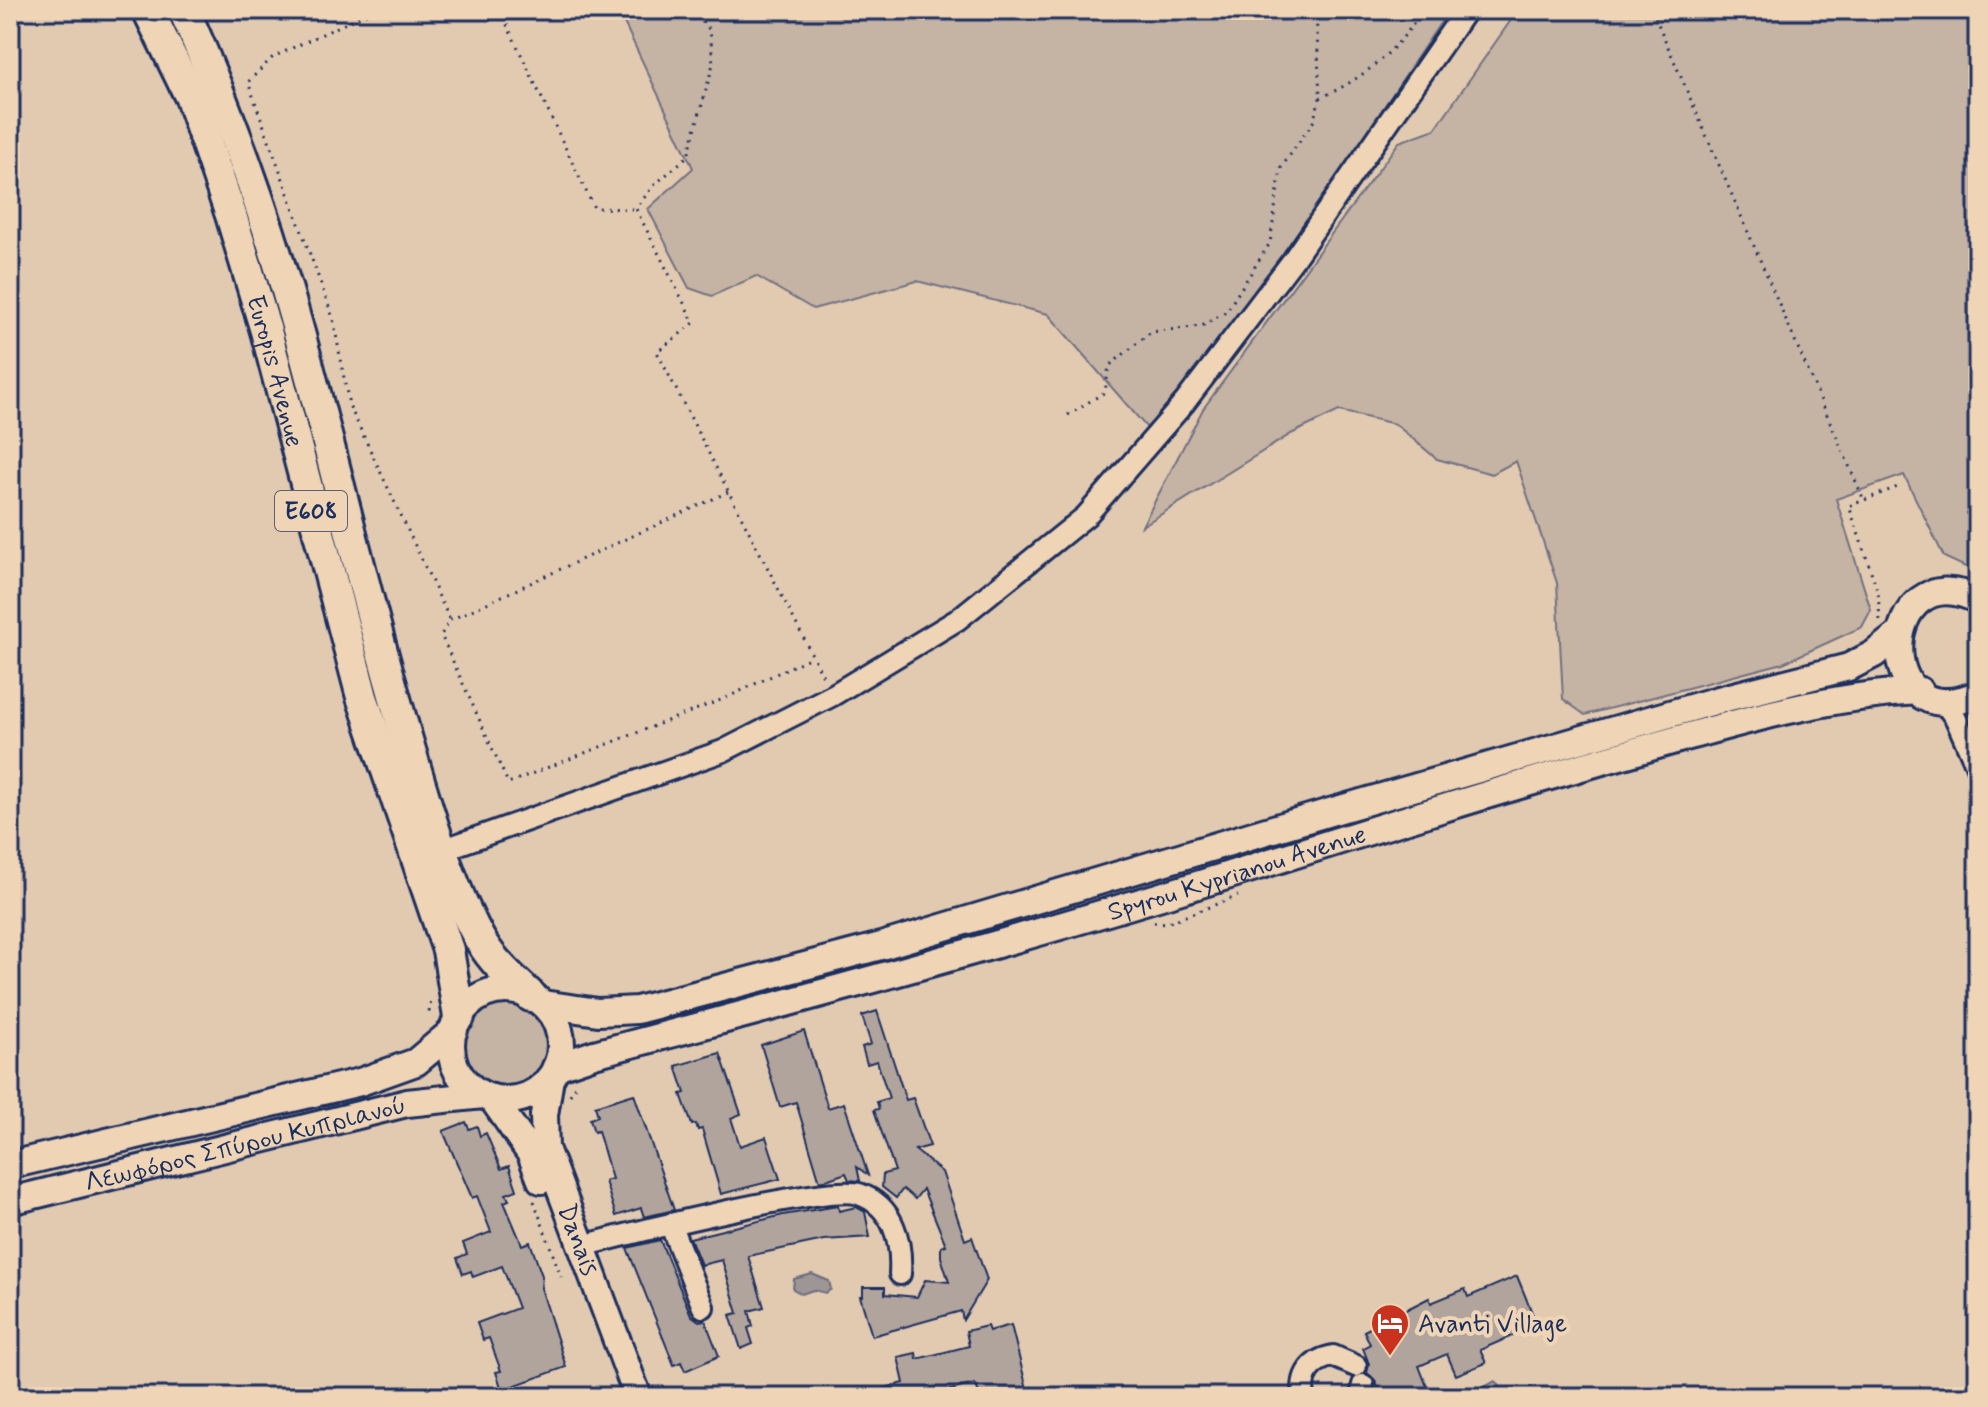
<svg xmlns="http://www.w3.org/2000/svg" width="1988" height="1407" font-family="Mynerve,sans-serif">
<style>
.green{fill:#c5b3a4;stroke:#707181;stroke-width:2}
.water{fill:#9e9595;stroke:#6a6c7f;stroke-width:2}
.building{fill:#b1a49c;stroke:#1b2f5e;stroke-width:2}
.lines{fill:none;stroke-linecap:round;stroke-linejoin:round}
.minor-casing{stroke:#1b2f5e;stroke-width:26}
.major-casing{stroke:#1b2f5e;stroke-width:32}
.highway-casing{stroke:#1b2f5e;stroke-width:36}
.path{stroke:#1b2f5e;stroke-width:3;stroke-dasharray:2 6;stroke-linecap:butt}
.minor{stroke:#efd4b6;stroke-width:20}
.major{stroke:#efd4b6;stroke-width:26}
.highway{stroke:#efd4b6;stroke-width:30}
.labels{text-anchor:middle;stroke-width:8;stroke-linejoin:round;paint-order:stroke}
.shield{fill:#efd4b6;stroke:#5b6078;stroke-width:2}
.shield-label{font-size:24px;font-weight:bold;fill:#1b2f5e}
.street-label{font-size:26px;fill:#1b2f5e;stroke:#efd4b6}
.poi-label{font-size:26px;fill:#1b2f5e;stroke:#efd4b6;text-anchor:start}
</style>
<rect width="100%" height="100%" fill="#e2cab1"/>
<filter id="ink" filterUnits="userSpaceOnUse"><feTurbulence type="fractalNoise" baseFrequency=".0125" numOctaves="2"/><feDisplacementMap in="SourceGraphic" scale="16" xChannelSelector="R" yChannelSelector="G"/><feConvolveMatrix kernelMatrix="1 2 1 2 8 2 1 2 1" color-interpolation-filters="sRGB"/></filter>
<g filter="url(#ink)">
<g class="green">
<path d="M618 10H1449C1353 152 1260 298 1147 428L1048 314 917 281 813 309 756 276 712 296 689 288 648 209 693 168Z"/>
<polygon points="1518,10 1978,10 1978,573 1944,557 1904,475 1836,499 1871,610 1862,627 1783,663 1585,715 1563,699 1557,583 1516,461 1492,474 1437,459 1395,424 1339,411 1291,434 1142,526 1203,409 1399,142 1435,129"/>
<circle cx="506" cy="1045" r="41"/>
</g>
<g class="water">
<polygon points="812,1274 829,1281 831,1289 826,1293 813,1290 802,1294 793,1289 794,1279"/>
<polygon points="1495,1381 1509,1397 1482,1397 1481,1389"/>
</g>
<g class="building">
<polygon points="877,1011 906,1100 913,1098 930,1146 915,1150 942,1172 965,1240 972,1237 987,1280 963,1320 961,1311 872,1336 860,1296 863,1296 863,1287 885,1287 885,1294 917,1297 925,1280 949,1282 941,1257 941,1247 946,1245 923,1189 915,1199 903,1189 896,1198 882,1187 883,1174 895,1171 874,1110 879,1109 877,1102 889,1098 877,1061 867,1064 862,1047 871,1044 862,1016"/>
<polygon points="804,1031 828,1108 844,1103 868,1175 857,1167 860,1181 849,1180 846,1173 820,1182 796,1102 780,1107 761,1045"/>
<polygon points="720,1053 741,1114 731,1118 740,1146 766,1137 780,1179 721,1194 702,1129 698,1130 696,1124 692,1125 681,1094 685,1093 676,1066"/>
<polygon points="634,1094 674,1210 644,1217 641,1208 616,1216 605,1181 612,1179 598,1131 594,1132 590,1119 598,1116 595,1106"/>
<polygon points="466,1122 469,1129 477,1126 480,1136 486,1133 501,1169 509,1166 517,1190 506,1194 509,1200 504,1202 522,1245 530,1242 542,1276 541,1288 566,1367 502,1390 496,1372 501,1371 489,1338 483,1340 477,1323 518,1308 502,1266 473,1277 471,1271 463,1274 457,1258 467,1254 463,1243 491,1232 477,1196 472,1198 443,1131"/>
<polygon points="838,1206 839,1211 856,1207 865,1212 870,1237 824,1240 748,1256 764,1307 749,1311 753,1326 748,1328 753,1344 741,1349 730,1315 738,1313 722,1260 701,1265 690,1238 783,1215"/>
<polygon points="660,1240 691,1315 699,1321 705,1320 719,1356 685,1371 681,1362 674,1365 627,1248"/>
<polygon points="1517,1276 1537,1325 1480,1350 1486,1363 1456,1375 1447,1354 1419,1366 1431,1397 1382,1397 1375,1380 1367,1373 1369,1364 1363,1348 1370,1344 1364,1331 1429,1298 1431,1303 1465,1289 1468,1297"/>
<polygon points="1011,1325 1028,1393 981,1397 975,1384 922,1397 869,1397 869,1392 904,1383 898,1357 916,1353 917,1359 969,1346 966,1331 987,1326 989,1331"/>
</g>
<g class="lines">
<defs>
<g id="minor">
<polyline points="1943,701 1956,719 1978,769"/>
<polyline points="442,850 723,751 833,695 957,620 1086,516 1185,402 1293,260 1466,10"/>
<polyline points="671,1226 703,1307"/>
<path d="M582 1246C624 1235 828 1183 859 1194 894 1206 902 1242 900 1274"/>
<path d="M1304 1397C1300 1375 1311 1360 1333 1356L1356 1366"/>
<polyline points="1361,1397 1363,1385"/>
</g>
<g id="major">
<path d="M1978 600C1877 549 1869 743 1978 694"/>
<circle cx="506" cy="1045" r="55"/>
<polyline points="543,1004 598,1012 637,1010 881,946 1330,812 1718,700 1849,667 1874,654 1898,635"/>
<path id="s1" d="M556 1067 594 1054C804 999 1013 942 1220 878 1356 835 1492 792 1630 753 1724 726 1820 696 1920 691"/>
<path id="s2" d="M550 1078 544 1115 545 1148 638 1397"/>
<polyline points="492,1098 531,1154 541,1180"/>
<polyline points="10,1165 360,1082 416,1062 454,1030"/>
<path id="s3" d="M10 1201 407 1103 483 1095"/>
</g>
<g id="highway">
<path id="s4" d="M148 10 191 98 231 215 266 331 362 697 448 950 459 1017"/>
<path d="M184 10C230 114 268 220 298 329 335 463 365 599 405 733 425 801 445 875 479 938 492 961 511 978 531 996"/>
</g>
</defs>
<use href="#minor" class="minor-casing"/>
<use href="#major" class="major-casing"/>
<use href="#highway" class="highway-casing"/>
<g class="path">
<polyline points="374,10 273,57 248,82 333,318 349,405 450,620"/>
<polyline points="500,10 594,208 635,209"/>
<polyline points="691,10 710,30 713,64 688,156 652,187 636,209 694,323 657,352 824,678"/>
<polyline points="1652,10 1863,498"/>
<path d="M1320 98C1363 79 1397 51 1423 10"/>
<polyline points="1068,415 1105,392 1109,366 1151,332 1202,326 1226,312 1270,243 1281,168 1313,122 1320,98 1316,10"/>
<polyline points="728,492 450,620 441,635 508,783 726,698 811,657"/>
<polyline points="1880,620 1878,592 1849,506 1900,486"/>
<polyline points="1154,922 1167,923 1238,896"/>
<polyline points="429,1012 431,999"/>
<polyline points="570,1095 579,1082"/>
<polyline points="534,1201 561,1277"/>
<polyline points="659,1389 662,1397"/>
</g>
<use href="#minor" class="minor"/>
<use href="#major" class="major"/>
<use href="#highway" class="highway"/>
</g>
</g>
<defs>
<symbol id="hotel-pin" viewBox="-11 -11 22 30"><path d="M0 17L-7.5 6A9.5 9.5 0 1 1 7.5 6Z" fill="#c8321e" stroke="#efd4b6"/><path d="M-6-4.5h1.5V1H6V5H4.5V3h-9V5H-6ZM-4 0a1.8 1.8 0 1 1 3.6 0ZM.5 0V-2.5h3Q6-2.5 6 0Z" fill="#fff"/></symbol>
</defs>
<g fill-rule="evenodd">
<use href="#hotel-pin" x="1368" y="1301" width="44" height="60"/>
</g>
<g class="labels">
<rect class="shield" x="275" y="491" width="72" height="40" rx="6"/>
<g class="shield-label">
<text x="311" y="519">E608</text>
</g>
<g class="street-label">
<text dy="9" stroke="none"><textPath href="#s4" startOffset="384">Europis Avenue</textPath></text>
<text dy="9" stroke="none"><textPath href="#s1" startOffset="708">Spyrou Kyprianou Avenue</textPath></text>
<text dy="9" stroke="none"><textPath href="#s3" startOffset="242">Λεωφόρος Σπύρου Κυπριανού</textPath></text>
<text dy="9" stroke="none"><textPath href="#s2" startOffset="168">Danais</textPath></text>
</g>
<g class="poi-label">
<text x="1418" y="1332">Avanti Village</text>
</g>
</g>
<rect width="1988" height="1407" fill="none" stroke="#efd4b6" stroke-width="40"/>
<rect x="20" y="20" width="1948" height="1367" fill="none" stroke="#1b2f5e" stroke-width="3" filter="url(#ink)"/>
</svg>
